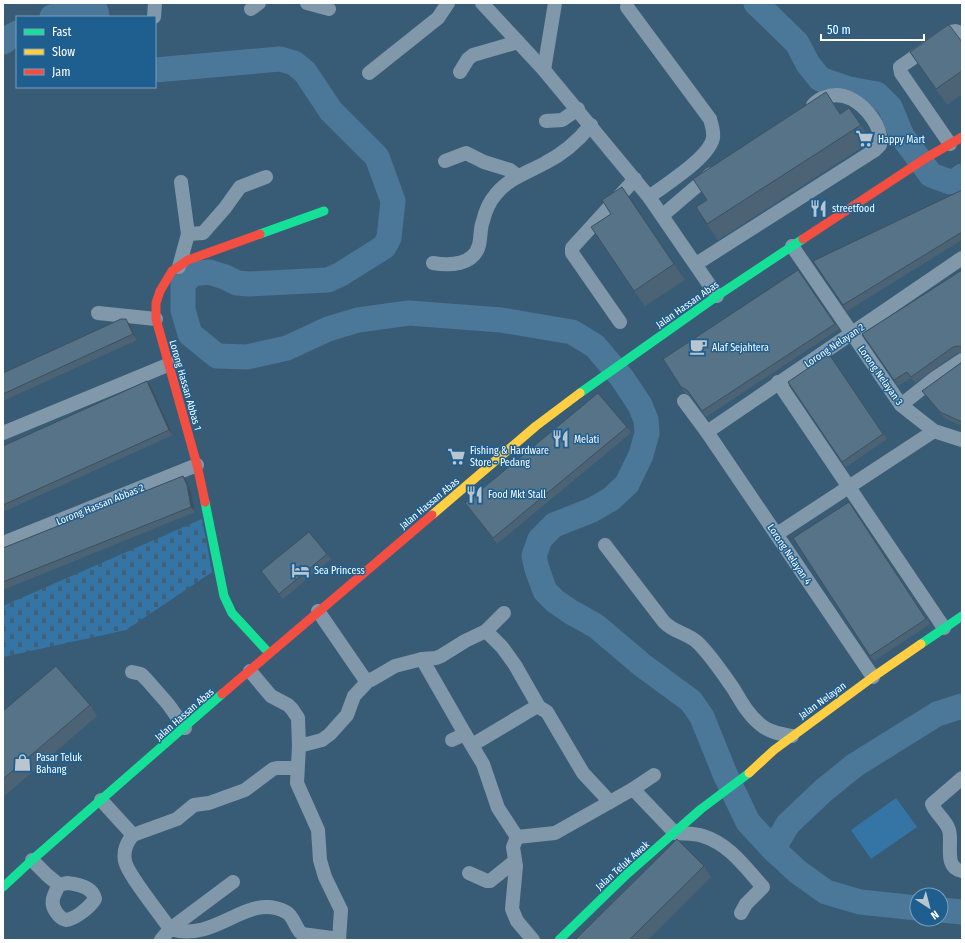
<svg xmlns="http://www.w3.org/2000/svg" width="965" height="943" font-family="'Fira Sans Condensed',sans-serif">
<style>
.grass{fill:#3475a6}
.cemetery{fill:url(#cemetery-stones)}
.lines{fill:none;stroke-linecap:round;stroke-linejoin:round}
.river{stroke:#4b7799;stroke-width:25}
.street{stroke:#8098a9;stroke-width:14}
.fast{stroke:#16e098;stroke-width:9}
.slow{stroke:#ffcf43;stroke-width:9}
.jam{stroke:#f24e42;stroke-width:9}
.wall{fill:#4b6374}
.shaded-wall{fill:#3d505e}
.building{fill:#577387;stroke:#3d505e}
.labels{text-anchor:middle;stroke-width:3;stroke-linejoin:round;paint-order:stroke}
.poi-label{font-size:10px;fill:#fff;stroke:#1f5f90;text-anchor:start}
.street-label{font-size:10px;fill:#fff;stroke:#1f5f90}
</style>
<defs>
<pattern id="cemetery-stones" width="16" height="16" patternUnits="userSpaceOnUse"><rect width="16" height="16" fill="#3475a6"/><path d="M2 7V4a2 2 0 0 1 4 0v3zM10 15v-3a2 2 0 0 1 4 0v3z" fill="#415e74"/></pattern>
</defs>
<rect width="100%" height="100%" fill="#395c76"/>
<polygon class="grass" points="896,798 917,827 871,859 851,830"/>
<polygon class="cemetery" points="202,519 212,572 126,630 3,657 3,606"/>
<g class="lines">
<g class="river">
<polyline points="84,3 91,4 96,11 97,17"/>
<polyline points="756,3 797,43 808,64 820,79 849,89 877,94 890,107 902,136 931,175 950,182 956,181 962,176"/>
<polyline points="52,17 83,3"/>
<polyline points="3,42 10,37 17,33"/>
<polyline points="155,70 280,59 294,63 305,72 331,111 377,157 393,201 389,238 384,247 341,274 328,280 249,284 237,283 225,277 209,272 192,274 183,284 183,310 190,334 217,356 247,357 287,348 328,329 358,320 409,313 501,320 572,332 595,346 622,378 640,405 646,420 647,433 641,455 627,484 611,499 592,510 554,525 540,539 534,556 537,569 545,591 555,601 571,612 596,626 642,665 691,701 702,717 725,774 748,822 773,849 798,872 826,892 860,902 917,908"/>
<polyline points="773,849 788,824 824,790 855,765 937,714 962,706"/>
<polyline points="941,910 962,912"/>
</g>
<g class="street">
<polyline points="307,3 329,9"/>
<polyline points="482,3 544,70 649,197 717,296"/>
<path d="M627 7 710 119C712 126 714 131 713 138 709 158 666 184 649 197"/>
<polyline points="251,9 259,3"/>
<polyline points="154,17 155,3"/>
<polyline points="544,70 555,3"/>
<polyline points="460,72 468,59 473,55 518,42"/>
<polyline points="369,73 438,18 448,3"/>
<polyline points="546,121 562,120 578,109"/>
<polyline points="950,144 901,73 900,67 950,32 955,31 962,33"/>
<polyline points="445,161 466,153 484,162 510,170 518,176"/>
<polyline points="663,215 711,174"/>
<polyline points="188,234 203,233 225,208 240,187 266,177"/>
<polyline points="792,246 901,405 934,431 962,440"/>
<path d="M433 263C450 266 474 265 479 245 481 237 480 228 483 221 485 212 490 201 496 194 509 178 527 173 545 163 563 154 578 141 591 125"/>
<path d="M696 264 875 150 880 145C882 136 878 127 873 119 862 103 844 89 823 98 820 99 816 102 813 105"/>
<polyline points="179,267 188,234 181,182"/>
<polyline points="98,313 156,319"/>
<polyline points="620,322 572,253 572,248 635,179"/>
<polyline points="778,382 944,628"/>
<polyline points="684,401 707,432 873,677"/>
<polyline points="901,405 935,378 962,360"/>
<polyline points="707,432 962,258"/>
<polyline points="3,433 170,364"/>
<polyline points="777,534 934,431"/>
<polyline points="3,543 197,465"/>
<path d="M605 545 664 622C673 632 687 633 697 642 710 654 723 674 733 688 741 701 748 715 761 725 769 732 781 734 792 736"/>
<polyline points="318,611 364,678 369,680"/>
<polyline points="486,631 502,647 515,665 539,707 547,712 583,773 610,802"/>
<polyline points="422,659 465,734 483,764 498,808 517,837 513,847 516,866 512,909 517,921 533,940"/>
<polyline points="250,671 271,696 288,705 292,709 298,718 299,746 297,783 318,830 320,860 325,877 341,910 339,940"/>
<polyline points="132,672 141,674 147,680 168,704 185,728"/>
<polyline points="452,740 465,734"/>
<polyline points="472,745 534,708 539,707"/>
<polyline points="299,746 322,740 330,734 347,715 354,696 369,680 371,680 395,666 422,659 436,658 441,656 465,641 486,631 504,613"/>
<path d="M962 778 932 804C935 813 946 820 949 830 953 843 943 868 962 871"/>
<path d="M633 789 675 833C684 834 694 833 703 836 729 844 745 867 763 887L746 904 741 913"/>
<path d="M101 800 133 835C127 842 123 851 125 861 127 874 161 915 170 929 218 943 247 891 286 912 294 916 295 928 302 934L339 939"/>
<polyline points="133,835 177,819 194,805 209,803 245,790 273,769 277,768 297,768"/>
<polyline points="517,837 555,833 633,789 654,775"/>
<polyline points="32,860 47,875 59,885"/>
<polyline points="469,873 487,881 490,881 515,861"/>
<path d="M67 883C77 884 93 887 95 899 89 908 75 919 66 920 61 919 59 916 56 912 49 902 54 895 59 885Z"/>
<polyline points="161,940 170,929 233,882"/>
</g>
<g class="fast">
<polyline points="260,234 324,211"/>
<polyline points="580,393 717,296 803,239"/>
<polyline points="205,502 224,596 232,613 269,653"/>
<polyline points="921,644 962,616"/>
<polyline points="3,887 32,860 222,694"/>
<polyline points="559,940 627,874 701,809 749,773"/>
</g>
<g class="slow">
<polyline points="432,515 536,426 580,393"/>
<polyline points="749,773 774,750 873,677 921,644"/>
</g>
<g class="jam">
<polyline points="803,239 926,158 962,137"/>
<polyline points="205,502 197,465 156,319 156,303 160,291 172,271 188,260 260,234"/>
<polyline points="222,694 432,515"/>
</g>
</g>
<g class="wall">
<polygon points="962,42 962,94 947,105 910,52"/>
<polygon points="849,108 872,141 718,240 707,224 841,113"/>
<polygon points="962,190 962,240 847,311 813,261"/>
<polygon points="633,202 685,280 645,306 634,291"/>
<polygon points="798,270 839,329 706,417 691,396 685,393 663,359"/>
<polygon points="962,270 962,352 957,353 915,383 911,378 898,386 862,334"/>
<polygon points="130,325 137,340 3,401 3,373"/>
<polygon points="829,354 887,439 846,467 788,382"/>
<polygon points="962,362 962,426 944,418 922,391"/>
<polygon points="147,381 151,386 173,435 3,512 3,446"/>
<polygon points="627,427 631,433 497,544 465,503"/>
<polygon points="183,476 187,481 191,491 195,512 3,590 3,548"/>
<polygon points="849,502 930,624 874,661 870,656"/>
<polygon points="327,554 331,559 283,599 261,571"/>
<polygon points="90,705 97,716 3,797 3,711"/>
<polygon points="704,866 711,877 648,940 575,940"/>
</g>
<g class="shaded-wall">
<polygon points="622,187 633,202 685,280 674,264"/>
<polygon points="126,319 130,325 137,340 133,334"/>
<polygon points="147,381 151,386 173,435 169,430"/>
<polygon points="183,476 187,481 191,491 195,512 191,507"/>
</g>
<g class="building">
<polygon points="948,25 950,26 962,42 962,71 936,89 910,52"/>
<polygon points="826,92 840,114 849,108 861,125 707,224 696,207 707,200 693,179"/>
<polygon points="622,187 674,264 634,291 591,227 611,214 602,200"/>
<polygon points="962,190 962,232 843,305 813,261"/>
<polygon points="798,270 835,324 702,411 687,390 681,387 663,359"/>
<polygon points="962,270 962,347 958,346 953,347 911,377 907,372 894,380 862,334"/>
<polygon points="121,319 126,319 133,334 3,394 3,373"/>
<polygon points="829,354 883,434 842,462 788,382"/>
<polygon points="962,362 962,422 940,412 922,391"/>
<polygon points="147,381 169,430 3,505 3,446"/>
<polygon points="598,393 627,427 493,538 465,503"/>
<polygon points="183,476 187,485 191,507 3,582 3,548"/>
<polygon points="849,502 926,619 870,656 793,538"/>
<polygon points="309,532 327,554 279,594 261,571"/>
<polygon points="56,666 90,705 3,779 3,711"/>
<polygon points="677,839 704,866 629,940 575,940"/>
</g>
<defs>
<symbol id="supermarket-bare" viewBox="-9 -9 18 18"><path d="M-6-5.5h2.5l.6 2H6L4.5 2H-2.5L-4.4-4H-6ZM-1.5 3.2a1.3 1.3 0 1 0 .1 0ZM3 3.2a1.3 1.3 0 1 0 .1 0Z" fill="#bac6cf" stroke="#1f5f90" stroke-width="2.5" paint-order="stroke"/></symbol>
<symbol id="restaurant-bare" viewBox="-9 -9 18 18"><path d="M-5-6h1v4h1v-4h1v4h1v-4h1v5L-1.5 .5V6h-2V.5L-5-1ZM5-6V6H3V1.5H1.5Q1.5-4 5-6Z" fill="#bac6cf" stroke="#1f5f90" stroke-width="2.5" paint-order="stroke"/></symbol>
<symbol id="cafe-bare" viewBox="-9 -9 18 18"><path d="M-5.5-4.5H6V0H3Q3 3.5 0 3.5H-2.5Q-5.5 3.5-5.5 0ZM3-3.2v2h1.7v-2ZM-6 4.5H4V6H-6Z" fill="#bac6cf" stroke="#1f5f90" stroke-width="2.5" paint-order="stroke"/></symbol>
<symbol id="hotel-bare" viewBox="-9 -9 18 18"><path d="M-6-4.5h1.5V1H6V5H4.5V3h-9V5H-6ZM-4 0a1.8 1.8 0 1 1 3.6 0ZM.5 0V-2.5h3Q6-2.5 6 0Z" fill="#bac6cf" stroke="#1f5f90" stroke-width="2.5" paint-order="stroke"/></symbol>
<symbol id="shop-bare" viewBox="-9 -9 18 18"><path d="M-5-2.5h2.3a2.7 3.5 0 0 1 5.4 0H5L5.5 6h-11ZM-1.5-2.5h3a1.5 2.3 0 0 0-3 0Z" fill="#bac6cf" stroke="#1f5f90" stroke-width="2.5" paint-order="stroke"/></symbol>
</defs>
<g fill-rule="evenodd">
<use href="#supermarket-bare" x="852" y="126" width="25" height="25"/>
<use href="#restaurant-bare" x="806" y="196" width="25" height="25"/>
<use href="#cafe-bare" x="686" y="334" width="25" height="25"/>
<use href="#restaurant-bare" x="548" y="426" width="25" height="25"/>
<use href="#supermarket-bare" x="444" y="444" width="25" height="25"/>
<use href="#restaurant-bare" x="462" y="482" width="25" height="25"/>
<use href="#hotel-bare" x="288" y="558" width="25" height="25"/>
<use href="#shop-bare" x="10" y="750" width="25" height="25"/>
</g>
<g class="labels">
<g class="poi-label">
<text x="878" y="143">Happy Mart</text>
<text x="832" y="212">streetfood</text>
<text x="712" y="351">Alaf Sejahtera</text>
<text x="574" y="443">Melati</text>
<text x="470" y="454">Fishing &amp; Hardware<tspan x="470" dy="12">Store - Pedang</tspan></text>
<text x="488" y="498">Food Mkt Stall</text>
<text x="314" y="574">Sea Princess</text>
<text x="36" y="761">Pasar Teluk<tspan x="36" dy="12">Bahang</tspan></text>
</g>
<g class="street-label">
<text transform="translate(687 304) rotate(-35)" y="4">Jalan Hassan Abas</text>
<text transform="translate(834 345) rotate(-34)" y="4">Lorong Nelayan 2</text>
<text transform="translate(881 375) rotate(55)" y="4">Lorong Nelayan 3</text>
<text transform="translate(186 385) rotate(74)" y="4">Lorong Hassan Abbas 1</text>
<text transform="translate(429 503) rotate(-40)" y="4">Jalan Hassan Abas</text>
<text transform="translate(100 504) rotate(-22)" y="4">Lorong Hassan Abbas 2</text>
<text transform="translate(790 554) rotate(56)" y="4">Lorong Nelayan 4</text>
<text transform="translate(822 700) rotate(-36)" y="4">Jalan Nelayan</text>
<text transform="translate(184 714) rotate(-41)" y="4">Jalan Hassan Abas</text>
<text transform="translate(622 865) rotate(-42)" y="4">Jalan Teluk Awak</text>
</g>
</g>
<rect width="965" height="943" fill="none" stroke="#ffffff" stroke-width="8"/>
<rect x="16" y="16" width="140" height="72" fill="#1f5f90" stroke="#799fbc"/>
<rect x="24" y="29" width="20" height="6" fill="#16e098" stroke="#799fbc"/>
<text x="52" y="36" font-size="12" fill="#ffffff">Fast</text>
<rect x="24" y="49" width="20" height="6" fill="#ffcf43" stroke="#799fbc"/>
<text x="52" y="56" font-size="12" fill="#ffffff">Slow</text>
<rect x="24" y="69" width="20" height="6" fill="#f24e42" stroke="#799fbc"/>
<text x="52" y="76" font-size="12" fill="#ffffff">Jam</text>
<g transform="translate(929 907) rotate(144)"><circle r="19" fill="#1f5f90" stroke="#799fbc"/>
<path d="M0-3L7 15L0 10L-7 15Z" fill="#bac6cf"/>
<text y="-6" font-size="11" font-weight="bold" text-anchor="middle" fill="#ffffff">N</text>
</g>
<path d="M821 34v6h103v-6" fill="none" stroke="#ffffff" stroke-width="2"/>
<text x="827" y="34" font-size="12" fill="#ffffff" stroke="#1f5f90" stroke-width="3" paint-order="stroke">50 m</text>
</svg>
